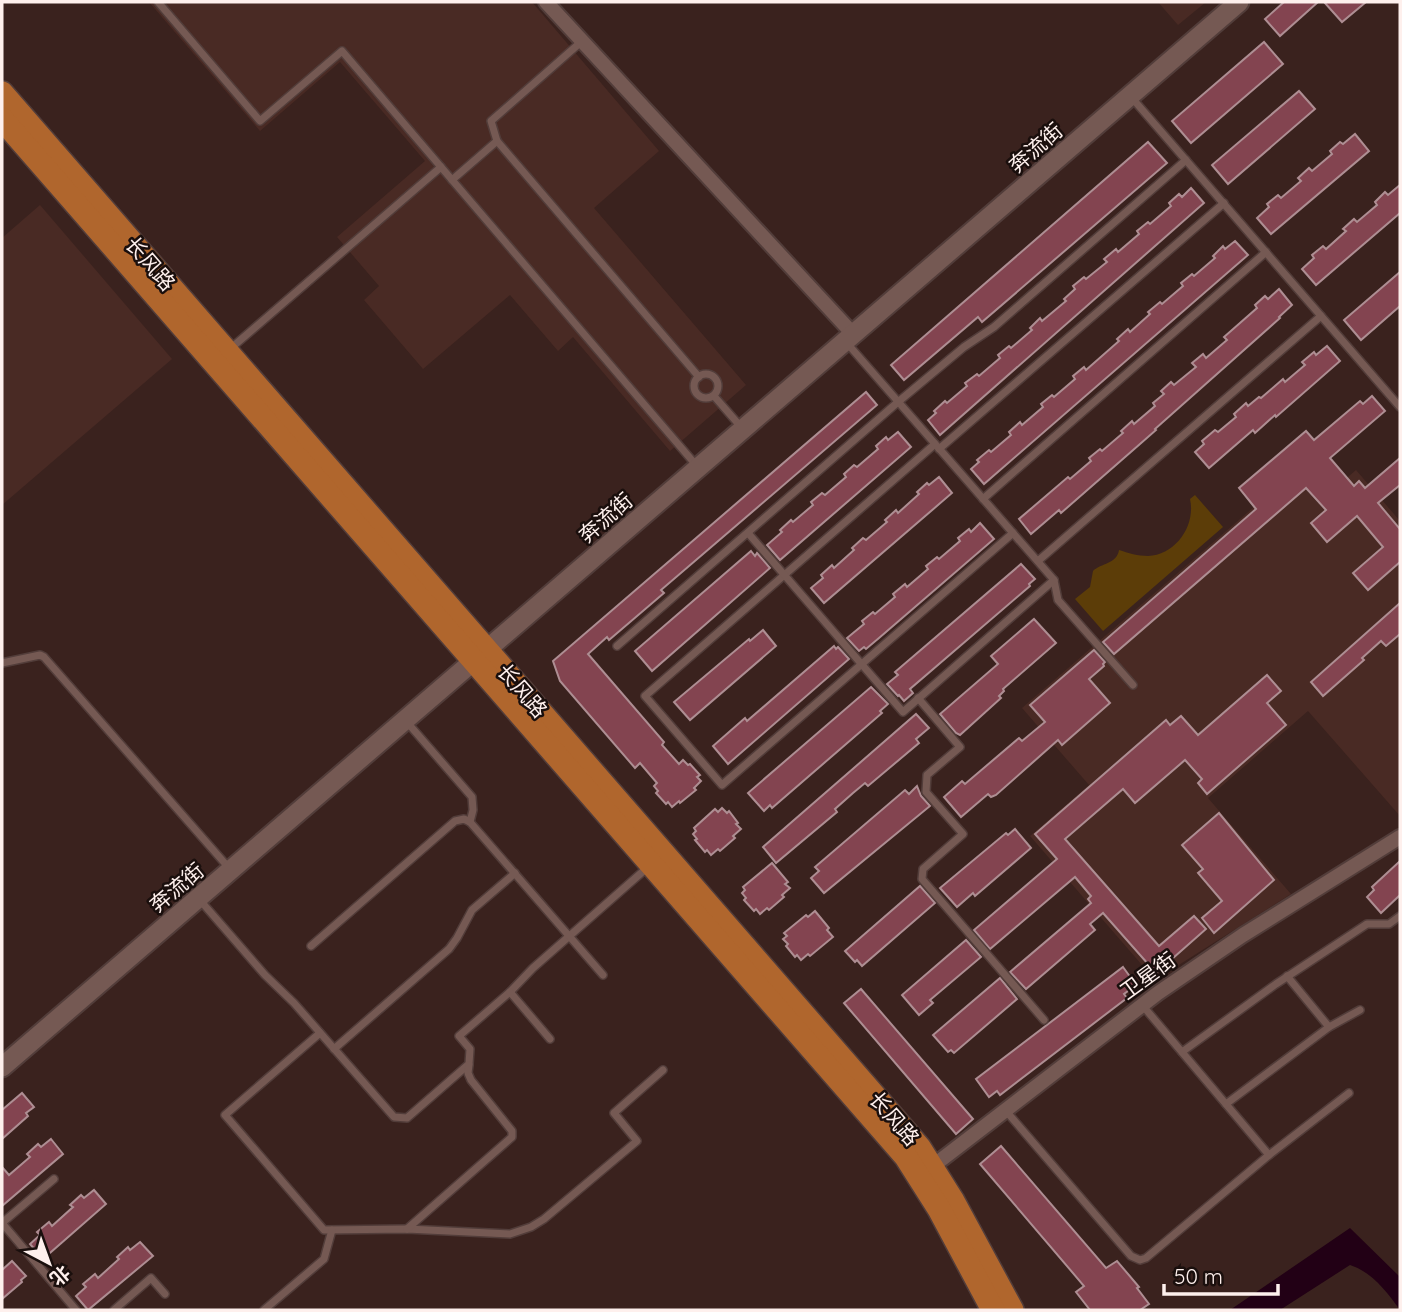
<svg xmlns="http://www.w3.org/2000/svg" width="1402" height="1312" font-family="Quicksand,'Noto Sans SC',sans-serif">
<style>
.built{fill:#492a24}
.green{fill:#5c3d08}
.water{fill:#220015}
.building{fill:#834450;stroke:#ae8e93;stroke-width:2}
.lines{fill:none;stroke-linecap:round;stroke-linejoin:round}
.service-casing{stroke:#523d3a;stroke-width:10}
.minor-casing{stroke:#523d3a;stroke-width:18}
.tertiary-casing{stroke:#523d3a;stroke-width:23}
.primary-casing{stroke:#523d3a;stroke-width:26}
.service{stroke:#755953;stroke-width:7}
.minor{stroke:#755953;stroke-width:14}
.tertiary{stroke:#755953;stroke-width:19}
.primary{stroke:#b0662d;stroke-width:23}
.labels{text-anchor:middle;stroke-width:5;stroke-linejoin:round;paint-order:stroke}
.street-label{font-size:21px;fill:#fef0ed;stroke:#1a0f0d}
</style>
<rect width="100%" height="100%" fill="#3a221e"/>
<g class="built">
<polygon points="149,2 532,2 659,151 594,208 746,385 670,451 573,337 558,351 510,295 423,369 364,300 379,286 337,237 425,161 340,62 260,131"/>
<polygon points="1158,2 1206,2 1178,25"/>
<polygon points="40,205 172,359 2,505 2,238"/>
<polygon points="1356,470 1400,521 1400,816 1308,711 1208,798 1291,894 1155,980 1030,836 1089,785 1022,708 1292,474 1318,503"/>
</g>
<path class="green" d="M1195 495 1223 527 1103 631 1075 599 1090 587 1093 571C1101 563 1117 564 1119 550 1128 553 1138 556 1148 556 1176 555 1196 525 1190 499Z"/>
<path class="water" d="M1350 1228 1400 1277V1310C1387 1292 1372 1272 1350 1265L1280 1310H1230Z"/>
<g class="building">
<polygon points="1284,2 1318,2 1280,36 1265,19"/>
<polygon points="1324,2 1366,2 1342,22"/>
<polygon points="1264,42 1283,64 1191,143 1172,121"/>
<polygon points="1299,91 1315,109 1228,184 1212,165"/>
<polygon points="1355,134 1369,151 1271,234 1257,218 1269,207 1267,204 1278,195 1281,198 1301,181 1298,178 1309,168 1312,171 1332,154 1330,151 1340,142 1343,144"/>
<polygon points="1148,142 1167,163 982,322 978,317 904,380 891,365"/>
<polygon points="1400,185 1400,213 1316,285 1302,269 1314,258 1312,255 1323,246 1326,249 1346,231 1343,229 1354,219 1357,222 1377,205 1375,202 1385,192 1388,195"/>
<polygon points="1191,188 1204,203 940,435 928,420 936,413 934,411 945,401 947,403 967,386 965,383 977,374 979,376 1000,358 998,355 1009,346 1011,348 1032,330 1030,328 1040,318 1042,321 1066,301 1064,299 1075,289 1073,286 1084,277 1086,279 1107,262 1104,259 1116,249 1118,252 1139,234 1137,231 1148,222 1150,224 1171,206 1169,203 1179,194 1182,197"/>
<polygon points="1235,241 1248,255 984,484 971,469 979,462 977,460 989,450 991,452 1011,435 1009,432 1020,422 1022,425 1043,407 1041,404 1052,395 1054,397 1075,379 1073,376 1084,367 1086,370 1119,341 1117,339 1128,329 1130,332 1150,314 1148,312 1160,302 1162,304 1183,286 1181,283 1192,274 1194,276 1215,258 1213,256 1223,246 1225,249"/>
<polygon points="1400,272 1400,306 1361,340 1344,320"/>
<polygon points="1279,289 1292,305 1279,317 1280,318 1155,429 1156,430 1140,444 1061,513 1059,510 1031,534 1019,519 1068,477 1070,479 1091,461 1089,458 1100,449 1102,451 1123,433 1121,431 1132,421 1134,424 1155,406 1153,403 1164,394 1161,391 1171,382 1174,385 1196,367 1192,363 1203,354 1206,358 1227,340 1224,337 1257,308 1255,305 1265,296 1268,299"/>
<polygon points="1327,346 1340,361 1276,417 1275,415 1255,433 1253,430 1209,468 1195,452 1204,444 1202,441 1215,430 1218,432 1236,417 1234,414 1246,403 1248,406 1259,397 1261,398 1283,379 1285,382 1305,365 1302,362 1314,352 1316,355"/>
<polygon points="866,392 877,405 661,590 664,593 609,640 607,637 588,654 664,742 662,745 679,764 683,760 688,765 690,764 700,775 697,777 701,781 694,788 696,790 680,803 679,801 672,807 668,802 666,804 656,793 658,791 654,786 657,783 640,763 635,768 560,681 553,661"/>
<polygon points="1372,396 1385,411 1330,458 1354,486 1359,481 1365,488 1400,458 1400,485 1378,503 1400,529 1400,562 1368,590 1353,573 1383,547 1357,516 1327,542 1311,523 1326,510 1306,488 1114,654 1103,642 1256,509 1239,488 1306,431 1314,440 1360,401 1363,404"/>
<polygon points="898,432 911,447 780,560 767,545 782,532 780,530 791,520 793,522 813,505 811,502 822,493 825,495 846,477 844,474 854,465 857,467 878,449 876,446 886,437 888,440"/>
<polygon points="939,477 952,493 824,603 811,588 823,578 821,575 832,565 834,568 854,550 852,548 863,538 866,540 887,522 885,520 896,510 898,513 919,494 917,492 927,483 929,485"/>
<polygon points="980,523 994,539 879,638 866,649 864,647 859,651 847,638 864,624 862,621 873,612 875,614 895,597 893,594 905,584 907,587 928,569 926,566 937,557 939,559 960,541 958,538 969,529 971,532"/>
<polygon points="751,551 755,556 757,553 770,568 652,671 635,651"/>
<polygon points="1021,564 1035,579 1029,584 1030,586 910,689 913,693 904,701 899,695 898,696 887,684 898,675 895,672"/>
<polygon points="1400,603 1400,634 1386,646 1381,641 1362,658 1364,660 1323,696 1311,682"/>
<polygon points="1034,619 1056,643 1003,689 1004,691 999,696 1001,698 960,735 956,733 940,714 998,664 991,656"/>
<polygon points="763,630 776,646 690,720 674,702 749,639 750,641"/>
<polygon points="834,646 836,649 838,647 849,659 728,764 713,746 745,718 747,721"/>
<polygon points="1094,650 1105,662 1103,664 1104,666 1089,679 1110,703 1062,745 1058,740 996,795 991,797 988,794 961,817 944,797 962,781 965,784 1019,738 1022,741 1045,722 1030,705"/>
<polygon points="1267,675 1281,691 1267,703 1286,725 1207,794 1198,783 1202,779 1185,760 1135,803 1123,789 1065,839 1159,946 1194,916 1206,929 1156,973 1103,913 1090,924 1095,930 1026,989 1010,972 1091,903 1088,899 1091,896 1075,877 990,949 974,930 1057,859 1035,834 1166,720 1170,725 1181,716 1198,735"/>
<polygon points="871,687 888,704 880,711 882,713 772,808 770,805 764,811 748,793"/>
<polygon points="916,714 929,728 916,739 919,743 868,786 865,783 853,793 835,809 837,812 776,863 763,847"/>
<polygon points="917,786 921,796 930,806 824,893 811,878 819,871 815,867 905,790 909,794"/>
<polygon points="722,808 727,813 729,811 738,823 736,824 741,829 733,836 735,838 720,851 718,849 711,855 707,850 705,852 695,840 697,839 693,834 696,831 694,828 715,809 718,812"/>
<polygon points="1219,813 1274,880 1214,933 1202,918 1222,901 1198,873 1203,869 1182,845"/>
<polygon points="1015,829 1031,848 975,896 973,893 957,907 940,888 1006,833 1008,835"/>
<polygon points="1400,861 1400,895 1381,913 1367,897 1374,890 1372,887"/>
<polygon points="772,863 788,882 785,884 790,888 782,895 784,897 769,910 767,908 760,914 756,909 754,911 744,900 746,898 742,893 745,890 743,887"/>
<polygon points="920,886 935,903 862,966 857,960 855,962 845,951"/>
<polygon points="815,911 829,928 827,930 833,937 810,956 808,954 801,960 797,955 795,957 786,946 788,944 783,939 787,936 784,933 806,915 808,917"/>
<polygon points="966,940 981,957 930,1000 933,1003 919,1015 902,995"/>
<polygon points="1123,967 1136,985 1124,994 1127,998 1000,1095 997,1091 989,1097 976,1079"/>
<polygon points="1000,978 1017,999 954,1053 951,1050 948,1052 933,1035"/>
<polygon points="861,989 973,1119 956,1134 844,1003"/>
<polygon points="22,1093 34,1107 26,1113 28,1116 2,1139 2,1110"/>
<polygon points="51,1139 63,1154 2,1206 2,1167 9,1175 30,1157 27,1154 38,1144 41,1147"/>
<polygon points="1001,1146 1106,1268 1117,1261 1139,1287 1137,1288 1149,1304 1140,1310 1090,1310 1076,1292 1084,1286 980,1164"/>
<polygon points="94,1190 106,1204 43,1259 30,1244 40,1235 37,1232 49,1222 52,1226 73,1207 70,1205 81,1195 84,1198"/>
<polygon points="140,1242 153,1256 88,1310 76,1296 86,1287 83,1284 95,1274 98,1278 119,1259 117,1257 128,1247 130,1250"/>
<polygon points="12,1261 26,1276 21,1280 22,1282 2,1299 2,1270"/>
</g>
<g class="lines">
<defs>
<g id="service">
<polyline points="158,2 260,121 342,51 441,167"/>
<polyline points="1132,98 1400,407"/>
<polyline points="497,141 699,377"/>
<polyline points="452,180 497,141 491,121 581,42"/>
<polyline points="846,342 1054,580 1058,600 1133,685"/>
<polyline points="230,349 441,167 696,465"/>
<circle cx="706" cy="386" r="12"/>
<polyline points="714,396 741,427"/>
<polyline points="935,444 645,696 722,785 1013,533"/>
<polyline points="939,449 1224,203"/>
<polyline points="983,499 1266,252"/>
<polyline points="748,533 903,712 1054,580"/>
<polyline points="1038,561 1321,316"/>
<polyline points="617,646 898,402 964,347 994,327 1186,160"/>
<polyline points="2,663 40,655 44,657 229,868"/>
<polyline points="918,698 960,747 927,775 926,792 963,834 923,869 922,879 1044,1020"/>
<polyline points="406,721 472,797 473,810 470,822"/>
<polyline points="199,899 265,975 294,1003 394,1117 407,1118 469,1064 470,1049 459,1036 510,992 533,968 648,867"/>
<polyline points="311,946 455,821 464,819 470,822 603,975"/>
<polyline points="1287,976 1329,1027"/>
<polyline points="510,992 550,1039"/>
<polyline points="1143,1006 1269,1155"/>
<polyline points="320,1033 225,1115 324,1230 407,1229 510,1234 531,1227 544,1219 637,1141 614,1113 663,1070"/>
<polyline points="334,1049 449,949 457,938 472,910 515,873"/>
<polyline points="1182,1052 1276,984 1367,924 1389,924 1400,916"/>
<polyline points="1226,1104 1329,1027 1360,1010"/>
<polyline points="1006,1111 1131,1256 1140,1260 1146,1258 1269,1155 1349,1093"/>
<polyline points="54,1179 2,1223 76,1310"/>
<polyline points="407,1229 512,1137 512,1131 471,1080 468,1073 469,1065"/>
<polyline points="114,1310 151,1278 165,1294"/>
<polyline points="264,1310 324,1259 332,1230"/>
</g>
<g id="minor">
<polyline points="546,2 854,335"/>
<polyline points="933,1166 1158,993 1243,935 1400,837"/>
</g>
<polyline id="tertiary" points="2,1067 1239,2"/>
<g id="primary">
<polyline points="2,93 919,1147 953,1201 1012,1310"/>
<polyline points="2,119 906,1157 939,1209 993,1310"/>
</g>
</defs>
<use href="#service" class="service-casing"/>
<use href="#minor" class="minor-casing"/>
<use href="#tertiary" class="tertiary-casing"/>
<use href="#primary" class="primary-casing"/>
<use href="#service" class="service"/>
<use href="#minor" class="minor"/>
<use href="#tertiary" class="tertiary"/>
<use href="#primary" class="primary"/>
</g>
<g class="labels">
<g class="street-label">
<text transform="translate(1036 148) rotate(-41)" y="7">奔流街</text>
<text transform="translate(150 264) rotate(49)" y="7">长风路</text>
<text transform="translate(606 518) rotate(-41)" y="7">奔流街</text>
<text transform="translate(522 691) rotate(49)" y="7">长风路</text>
<text transform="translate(177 888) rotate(-40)" y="7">奔流街</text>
<text transform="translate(1148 976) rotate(-36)" y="7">卫星街</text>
<text transform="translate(894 1119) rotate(49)" y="7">长风路</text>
</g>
</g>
<rect width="1402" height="1312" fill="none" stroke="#fef0ed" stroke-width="7"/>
<g transform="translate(49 1263) rotate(139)" stroke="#1a0f0d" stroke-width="5" paint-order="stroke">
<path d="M0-5L12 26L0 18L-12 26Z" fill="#fef0ed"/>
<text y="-10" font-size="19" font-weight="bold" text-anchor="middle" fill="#fef0ed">北</text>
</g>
<path d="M1164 1284v10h114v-10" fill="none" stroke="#fef0ed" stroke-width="3.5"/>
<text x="1174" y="1284" font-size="21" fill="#fef0ed" stroke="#1a0f0d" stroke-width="5" paint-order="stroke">50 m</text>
</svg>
